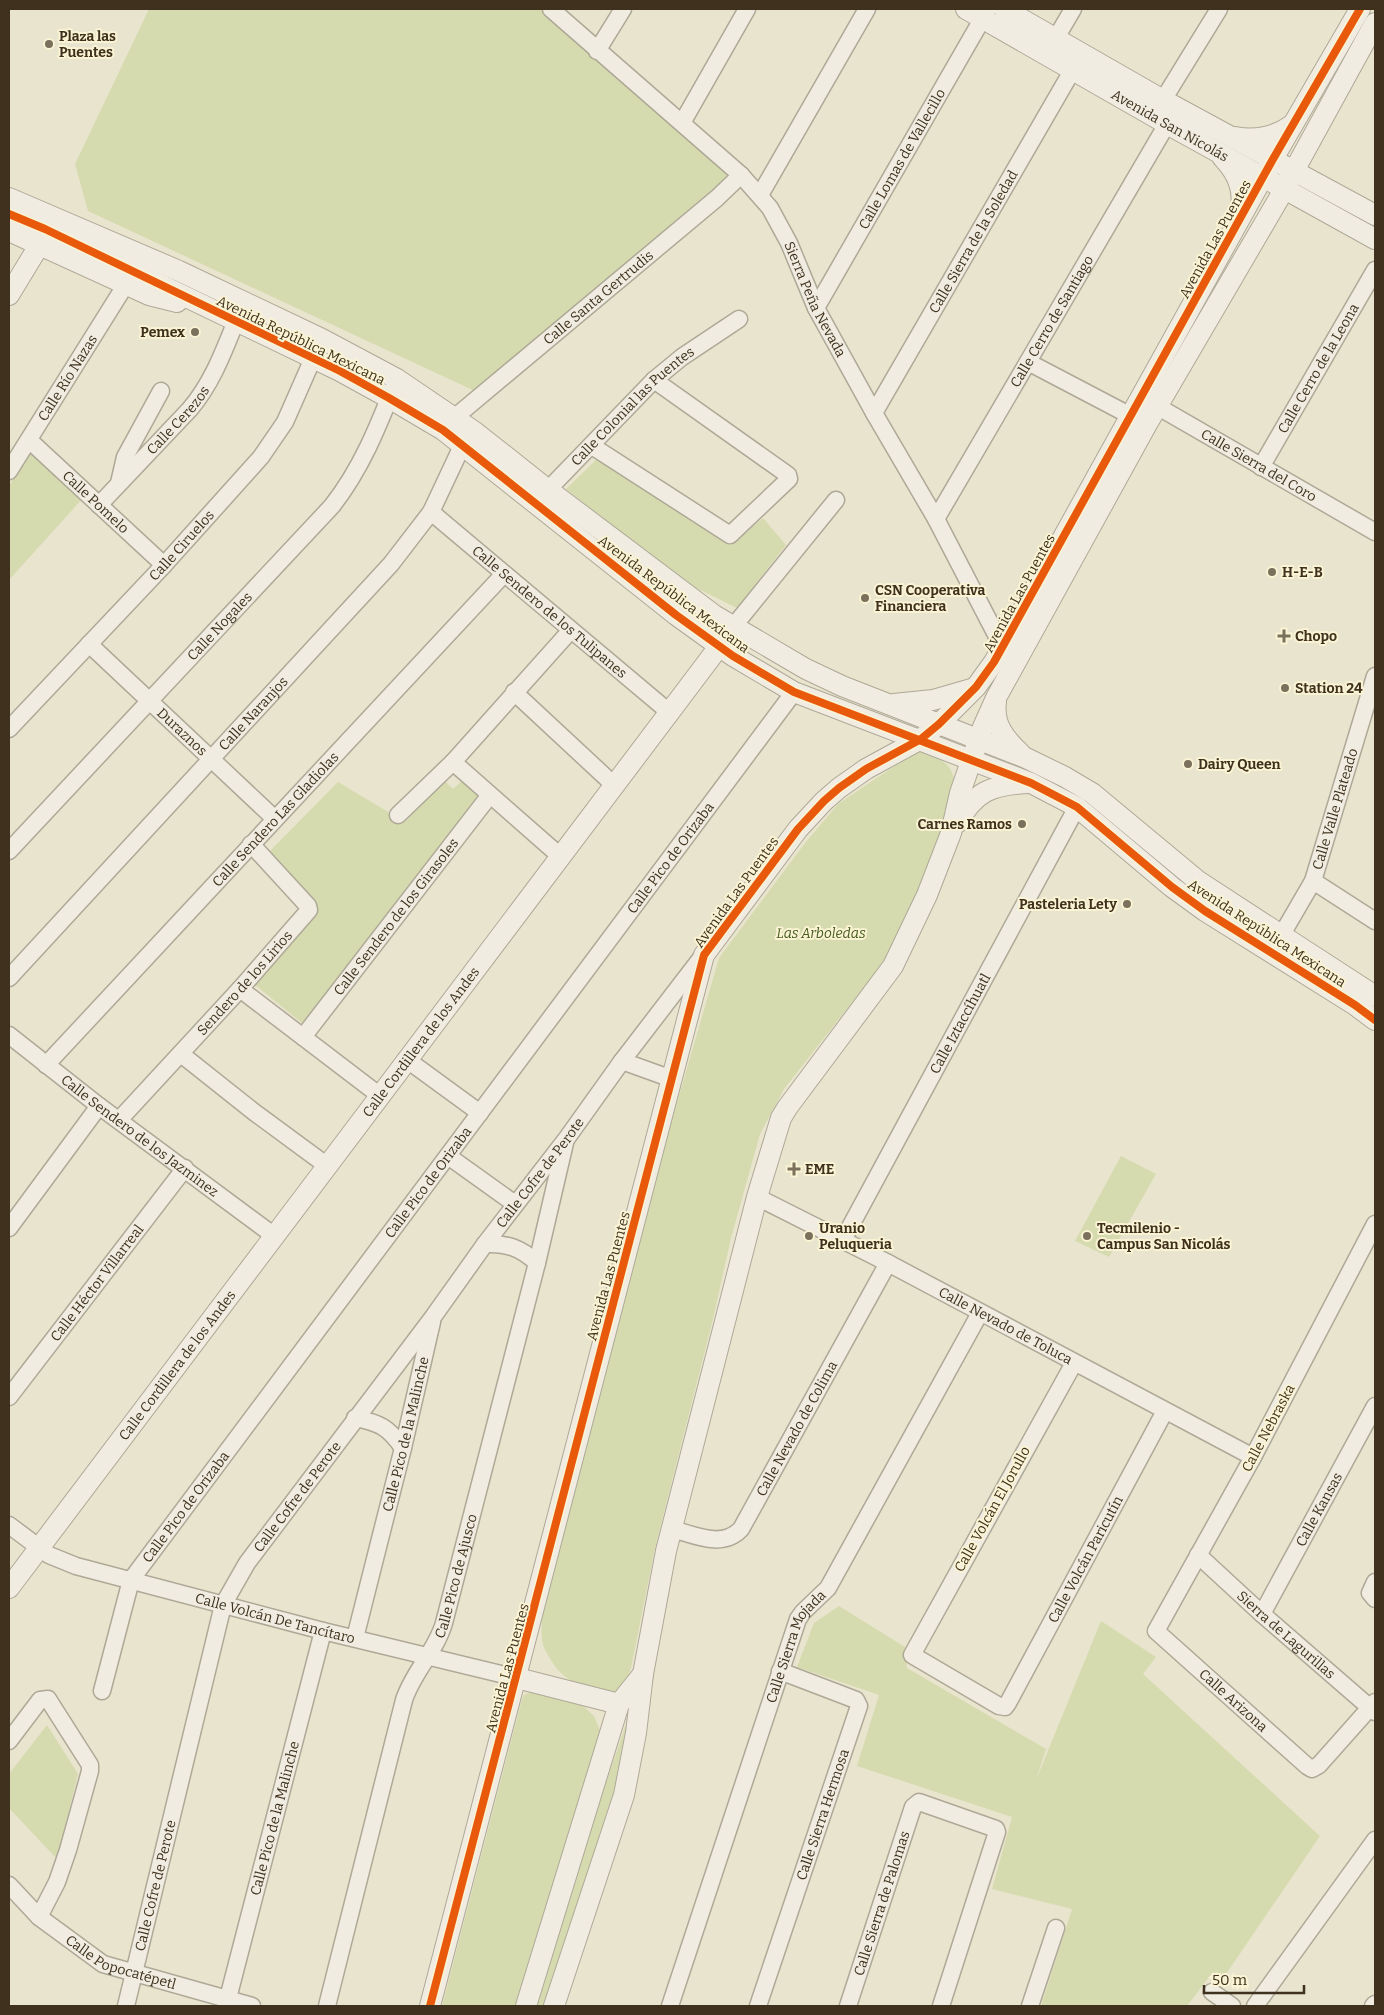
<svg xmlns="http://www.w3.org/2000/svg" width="1384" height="2015" font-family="Bitter,serif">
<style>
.green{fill:#d6dbaf}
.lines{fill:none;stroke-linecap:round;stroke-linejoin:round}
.minor-casing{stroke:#aea897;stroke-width:19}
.tertiary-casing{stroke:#aea897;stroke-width:22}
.minor{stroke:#f0ece1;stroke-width:16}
.tertiary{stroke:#f0ece1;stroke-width:20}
.cycleway-casing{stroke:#faf3d4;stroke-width:11}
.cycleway{stroke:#e8590c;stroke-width:8}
.poi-dot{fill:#7a705b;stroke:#faf3d4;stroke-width:2}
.labels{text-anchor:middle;stroke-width:4;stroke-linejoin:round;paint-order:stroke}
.poi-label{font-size:14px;font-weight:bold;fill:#3f311d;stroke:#faf3d4;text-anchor:start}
.street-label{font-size:14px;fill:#3f311d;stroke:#faf3d4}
.park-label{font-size:14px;font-style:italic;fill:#495e21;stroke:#faf3d4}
</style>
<rect width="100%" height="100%" fill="#e9e4ce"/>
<g class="green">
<polygon points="149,9 551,9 731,175 707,200 479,393 88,211 75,164"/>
<polygon points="30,451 83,498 9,580 9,486"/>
<polygon points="597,459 731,545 763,518 786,545 737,608 682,581 566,489"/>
<path d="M920 752C943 758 957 766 954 793L930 866 883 963 784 1089 760 1134 731 1238 713 1319 655 1548 631 1668C629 1673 628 1678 625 1683 612 1704 574 1686 560 1672 555 1667 549 1657 545 1650 540 1640 542 1627 542 1616L658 1168 719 958 805 843 838 804 896 765Z"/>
<polygon points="444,780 453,789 462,781 482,796 302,1023 254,984 316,908 268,853 338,782 405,822"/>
<polygon points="1121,1156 1156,1174 1109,1257 1075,1241"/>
<polygon points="839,1606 905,1647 907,1668 1046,1749 1036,1780 1101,1621 1156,1657 1143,1674 1320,1836 1222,1980 1213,1972 1187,2006 1041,2006 1072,1909 992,1889 1012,1817 857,1766 879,1695 797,1667 814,1623"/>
<polygon points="531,1692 580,1703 594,1716 602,1735 519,2006 442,2006 522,1699 524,1695"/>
<polygon points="631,1709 614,1796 544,2006 531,2006"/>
<polygon points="47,1725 78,1774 57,1859 9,1808 9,1774"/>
</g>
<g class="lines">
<defs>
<g id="minor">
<path id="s1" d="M551 9 741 175 770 208 789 243 816 308 874 413 936 519 1003 648"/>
<polyline points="1056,38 1073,9"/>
<polyline points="597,51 623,9"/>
<polyline points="1163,100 1219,9"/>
<polyline points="682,123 747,9"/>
<polyline points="760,195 867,9"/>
<path id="s2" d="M816 308 988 9"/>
<polyline points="1028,362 1131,416"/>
<path id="s3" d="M1148 401 1375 532"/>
<path id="s4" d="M874 413 1072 71"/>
<path id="s5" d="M454 418 717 198 741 175"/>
<path id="s6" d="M29 440 164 565"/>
<polyline points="592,446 730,535 789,479 788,475 654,380"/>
<path id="s7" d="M1261 467 1375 270"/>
<path id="s8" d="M9 471 126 284"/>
<polyline points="119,483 125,457 161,391"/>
<path id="s9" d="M539 499 654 380 682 357 739 319"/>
<path id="s10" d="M99 505 190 409C212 383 223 353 236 321"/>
<path id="s11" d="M431 512 669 712"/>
<path id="s12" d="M936 519 1167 124"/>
<polyline points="733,627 836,500"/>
<path id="s13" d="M89 644 275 819"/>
<polyline points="514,692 614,785"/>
<path id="s14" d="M9 729 164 565 261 457 285 422 318 347"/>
<polyline points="453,762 560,856"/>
<polyline points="398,815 453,762 571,630"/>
<path id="s15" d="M9 851 332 506C362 468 379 424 397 379"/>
<polyline points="1313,881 1375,921"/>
<path id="s16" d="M1281 936 1313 881 1375 676"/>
<path id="s17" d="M9 978 391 564 431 512 462 446 469 437"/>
<polyline points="240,989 379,1095"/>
<path id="s18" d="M9 1035 99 1106 273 1235"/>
<path id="s19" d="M303 1037 490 795"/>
<polyline points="181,1054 254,1112 326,1165"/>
<polyline points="406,1059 480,1113"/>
<polyline points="622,1061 672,1079"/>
<path id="s20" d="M46 1065 504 574"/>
<path id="s21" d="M119 1120 240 989 309 910 308 906 251 844"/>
<polyline points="448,1156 515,1204"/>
<path id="s22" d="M757 1197 888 1263 1253 1457"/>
<path id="s23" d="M1375 1224 1253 1457 1156 1631 1307 1766 1312 1769 1319 1765 1375 1702"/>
<polyline points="9,1228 99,1106"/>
<path id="s24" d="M843 1240 1077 807"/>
<path d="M485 1244C507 1243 521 1248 537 1263"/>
<path id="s25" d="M1074 1363 912 1655 999 1706 1005 1707 1008 1703 1165 1411"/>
<path id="s26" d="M9 1397 185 1168"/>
<path d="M355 1418C380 1423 388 1427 403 1448"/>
<path id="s27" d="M9 1525 49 1555 76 1566 323 1631 517 1678"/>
<path id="s28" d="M672 1529C695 1535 722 1549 741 1529L888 1263"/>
<path id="s29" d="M1198 1555 1262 1614 1375 1712"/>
<polyline points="1375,1582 1370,1593 1375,1599"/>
<path id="s30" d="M1262 1614 1375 1406"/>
<path id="s31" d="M355 1638 403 1448 432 1322"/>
<path id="s32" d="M102 1691 131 1580 794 692"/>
<polyline points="9,1741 40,1700 48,1699 90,1765 90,1771 68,1850 57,1882 39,1917"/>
<path id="s33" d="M9 1885 39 1917 103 1964 252 2006"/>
<polyline points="1212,1992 1232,2006"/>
<path id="s34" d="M126 2006 223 1605 247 1563 433 1317 485 1244 567 1138 622 1061 701 958"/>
<path id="s35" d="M226 2006 323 1631"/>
<path id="s36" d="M327 2006 404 1700C413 1672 436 1651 444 1623L537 1263 565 1143"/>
<path id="s37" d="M670 2006 798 1619 803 1612 828 1588 980 1313"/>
<path id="s38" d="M758 2006 859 1706 856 1700 780 1671"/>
<path id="s39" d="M848 2006 913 1807 919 1802 996 1829 997 1832 941 2006"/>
<polyline points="1030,2006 1056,1928"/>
<polyline points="1255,2006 1375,1840"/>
<polyline points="1373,2006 1375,2004"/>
</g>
<g id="tertiary">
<path id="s40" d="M966 9 1167 124 1375 239"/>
<polyline points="1004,9 1163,100 1375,215"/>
<path d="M1235 137C1257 141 1275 137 1292 125"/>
<path d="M1223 158C1239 175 1245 192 1240 215"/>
<polyline points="9,198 179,271 322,339 397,379 475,432 547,489 714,615 806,669 842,686 1026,758 1065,777 1092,793 1198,881 1375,996"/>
<polyline points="9,214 45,229 340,371 389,398 443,430 676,615 733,656 794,692 1031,783 1077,807 1172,887 1205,911 1355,1005 1375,1020"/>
<polyline points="9,231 149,295 177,302"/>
<polyline points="9,295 40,244"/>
<path d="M996 702C993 725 1005 739 1021 754"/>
<polyline points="894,704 933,700 971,689"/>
<path d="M957 823C976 791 991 785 1027 783"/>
<path id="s41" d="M9 1588 727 636"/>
<polyline points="517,1678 619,1704"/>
<polyline points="430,2006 704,955 798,829 824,801 839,788 866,769 921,739 939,724 976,687 994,662 1273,159 1360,9"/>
<polyline points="526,2006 619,1704 643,1674"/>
<polyline points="554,2006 624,1795 636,1733 643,1674 666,1551 757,1197 781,1118 787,1108 893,966 927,895 951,833 960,793 983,727 996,698 1147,424 1278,200 1375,23"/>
</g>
</defs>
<use href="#minor" class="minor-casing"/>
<use href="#tertiary" class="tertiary-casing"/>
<use href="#minor" class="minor"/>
<use href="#tertiary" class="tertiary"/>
<defs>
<g id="cycleway">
<polyline points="9,214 45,229 340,371 389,398 443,430 676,615 733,656 794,692 1031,783 1077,807 1172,887 1205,911 1355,1005 1375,1020"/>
<polyline points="430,2006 704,955 798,829 824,801 839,788 866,769 921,739 939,724 976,687 994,662 1273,159 1360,9"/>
</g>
</defs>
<use href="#cycleway" class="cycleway-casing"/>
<use href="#cycleway" class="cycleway"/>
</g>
<g class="poi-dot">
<circle cx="49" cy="44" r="5"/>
<circle cx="195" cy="332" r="5"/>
<circle cx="1272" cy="572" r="5"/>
<circle cx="865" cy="598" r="5"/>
<path d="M1281.5 628.5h5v5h5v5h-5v5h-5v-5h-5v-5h5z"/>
<circle cx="1285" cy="688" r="5"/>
<circle cx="1188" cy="764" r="5"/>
<circle cx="1022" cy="824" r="5"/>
<circle cx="1127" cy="904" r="5"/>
<path d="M791.5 1161.5h5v5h5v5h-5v5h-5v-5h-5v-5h5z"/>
<circle cx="809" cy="1236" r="5"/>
<circle cx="1087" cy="1236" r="5"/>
</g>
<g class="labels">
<g class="poi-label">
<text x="59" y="41">Plaza las<tspan x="59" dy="16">Puentes</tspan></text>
<text x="185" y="337" text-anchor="end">Pemex</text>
<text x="1282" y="577">H-E-B</text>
<text x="875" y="595">CSN Cooperativa<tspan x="875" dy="16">Financiera</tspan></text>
<text x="1295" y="641">Chopo</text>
<text x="1295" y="693">Station 24</text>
<text x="1198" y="769">Dairy Queen</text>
<text x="1012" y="829" text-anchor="end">Carnes Ramos</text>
<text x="1117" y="909" text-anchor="end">Pasteleria Lety</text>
<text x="805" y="1174">EME</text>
<text x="819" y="1233">Uranio<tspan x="819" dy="16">Peluqueria</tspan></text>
<text x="1097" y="1233">Tecmilenio -<tspan x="1097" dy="16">Campus San Nicolás</tspan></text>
</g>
<g class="street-label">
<text dy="5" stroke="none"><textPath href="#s40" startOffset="235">Avenida San Nicolás</textPath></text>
<text dy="5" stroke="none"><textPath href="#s2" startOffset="172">Calle Lomas de Vallecillo</textPath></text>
<text transform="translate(1215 239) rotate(-61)" y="5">Avenida Las Puentes</text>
<text dy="5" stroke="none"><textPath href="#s4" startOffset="198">Calle Sierra de la Soledad</textPath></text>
<text dy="5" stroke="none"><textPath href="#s5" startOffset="188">Calle Santa Gertrudis</textPath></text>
<text dy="5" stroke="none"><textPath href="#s1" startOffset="398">Sierra Peña Nevada</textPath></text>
<text dy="5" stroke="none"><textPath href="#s12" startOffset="229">Calle Cerro de Santiago</textPath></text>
<text transform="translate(301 340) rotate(26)" y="5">Avenida República Mexicana</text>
<text dy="5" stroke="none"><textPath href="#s7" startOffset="114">Calle Cerro de la Leona</textPath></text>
<text dy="5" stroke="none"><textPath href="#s8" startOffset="110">Calle Río Nazas</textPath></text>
<text dy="5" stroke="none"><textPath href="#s9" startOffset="132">Calle Colonial las Puentes</textPath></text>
<text dy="5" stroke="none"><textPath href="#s10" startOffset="116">Calle Cerezos</textPath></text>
<text dy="5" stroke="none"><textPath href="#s3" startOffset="128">Calle Sierra del Coro</textPath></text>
<text dy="5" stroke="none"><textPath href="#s6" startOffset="91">Calle Pomelo</textPath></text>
<text dy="5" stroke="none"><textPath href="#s14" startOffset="252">Calle Ciruelos</textPath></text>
<text transform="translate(1019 593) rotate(-61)" y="5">Avenida Las Puentes</text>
<text transform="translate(674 594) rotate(37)" y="5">Avenida República Mexicana</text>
<text dy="5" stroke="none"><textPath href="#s11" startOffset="155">Calle Sendero de los Tulipanes</textPath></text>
<text dy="5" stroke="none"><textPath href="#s15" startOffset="308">Calle Nogales</textPath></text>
<text dy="5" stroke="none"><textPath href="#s17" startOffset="360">Calle Naranjos</textPath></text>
<text dy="5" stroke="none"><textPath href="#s13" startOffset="128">Duraznos</textPath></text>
<text dy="5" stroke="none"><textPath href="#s16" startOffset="139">Calle Valle Plateado</textPath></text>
<text dy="5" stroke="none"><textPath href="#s20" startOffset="336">Calle Sendero Las Gladiolas</textPath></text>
<text dy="5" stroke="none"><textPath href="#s32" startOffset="1016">Calle Pico de Orizaba</textPath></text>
<text transform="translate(736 892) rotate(-54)" y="5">Avenida Las Puentes</text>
<text dy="5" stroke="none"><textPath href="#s19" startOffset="152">Calle Sendero de los Girasoles</textPath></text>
<text transform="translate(1267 933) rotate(33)" y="5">Avenida República Mexicana</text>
<text dy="5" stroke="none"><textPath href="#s21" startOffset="186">Sendero de los Lirios</textPath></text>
<text dy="5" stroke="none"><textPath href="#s24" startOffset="246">Calle Iztaccíhuatl</textPath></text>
<text dy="5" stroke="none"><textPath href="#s41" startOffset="684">Calle Cordillera de los Andes</textPath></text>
<text dy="5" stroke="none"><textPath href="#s18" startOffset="165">Calle Sendero de los Jazminez</textPath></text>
<text dy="5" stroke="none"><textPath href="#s34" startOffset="949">Calle Cofre de Perote</textPath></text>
<text dy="5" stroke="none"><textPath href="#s32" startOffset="611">Calle Pico de Orizaba</textPath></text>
<text transform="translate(608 1276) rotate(-75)" y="5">Avenida Las Puentes</text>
<text dy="5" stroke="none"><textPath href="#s26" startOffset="144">Calle Héctor Villarreal</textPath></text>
<text dy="5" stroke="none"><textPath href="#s22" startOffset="280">Calle Nevado de Toluca</textPath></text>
<text dy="5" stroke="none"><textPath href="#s41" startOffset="279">Calle Cordillera de los Andes</textPath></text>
<text transform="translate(1268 1428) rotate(-62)" y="5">Calle Nebraska</text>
<text dy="5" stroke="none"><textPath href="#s28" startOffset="188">Calle Nevado de Colima</textPath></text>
<text dy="5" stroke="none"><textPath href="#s31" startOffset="210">Calle Pico de la Malinche</textPath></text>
<text dy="5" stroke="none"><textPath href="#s34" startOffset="544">Calle Cofre de Perote</textPath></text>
<text dy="5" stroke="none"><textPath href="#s32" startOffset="206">Calle Pico de Orizaba</textPath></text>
<text transform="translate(992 1509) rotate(-61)" y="5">Calle Volcán El Jorullo</text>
<text dy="5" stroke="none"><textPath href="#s30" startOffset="119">Calle Kansas</textPath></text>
<text dy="5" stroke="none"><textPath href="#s25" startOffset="609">Calle Volcán Paricutín</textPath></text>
<text dy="5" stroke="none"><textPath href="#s36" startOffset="451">Calle Pico de Ajusco</textPath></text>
<text dy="5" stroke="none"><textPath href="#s27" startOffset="285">Calle Volcán De Tancítaro</textPath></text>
<text dy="5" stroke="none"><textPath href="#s29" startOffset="119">Sierra de Lagurillas</textPath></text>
<text dy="5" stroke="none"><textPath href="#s37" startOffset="382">Calle Sierra Mojada</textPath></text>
<text transform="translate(507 1668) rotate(-75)" y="5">Avenida Las Puentes</text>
<text dy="5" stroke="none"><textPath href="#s23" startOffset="566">Calle Arizona</textPath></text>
<text dy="5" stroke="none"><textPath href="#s38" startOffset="202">Calle Sierra Hermosa</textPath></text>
<text dy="5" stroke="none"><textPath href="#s35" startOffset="194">Calle Pico de la Malinche</textPath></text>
<text dy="5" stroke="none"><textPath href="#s34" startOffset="124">Calle Cofre de Perote</textPath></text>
<text dy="5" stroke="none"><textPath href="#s39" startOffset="108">Calle Sierra de Palomas</textPath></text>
<text dy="5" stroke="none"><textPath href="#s33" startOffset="139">Calle Popocatépetl</textPath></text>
</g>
<g class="park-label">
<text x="821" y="938">Las Arboledas</text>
</g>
</g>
<rect width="1384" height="2015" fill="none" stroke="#3f311d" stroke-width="20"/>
<path d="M1204 1985v8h100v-8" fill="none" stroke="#3f311d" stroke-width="2.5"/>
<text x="1212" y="1985" font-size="15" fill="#3f311d" stroke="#faf3d4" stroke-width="4" paint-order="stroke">50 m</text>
</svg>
